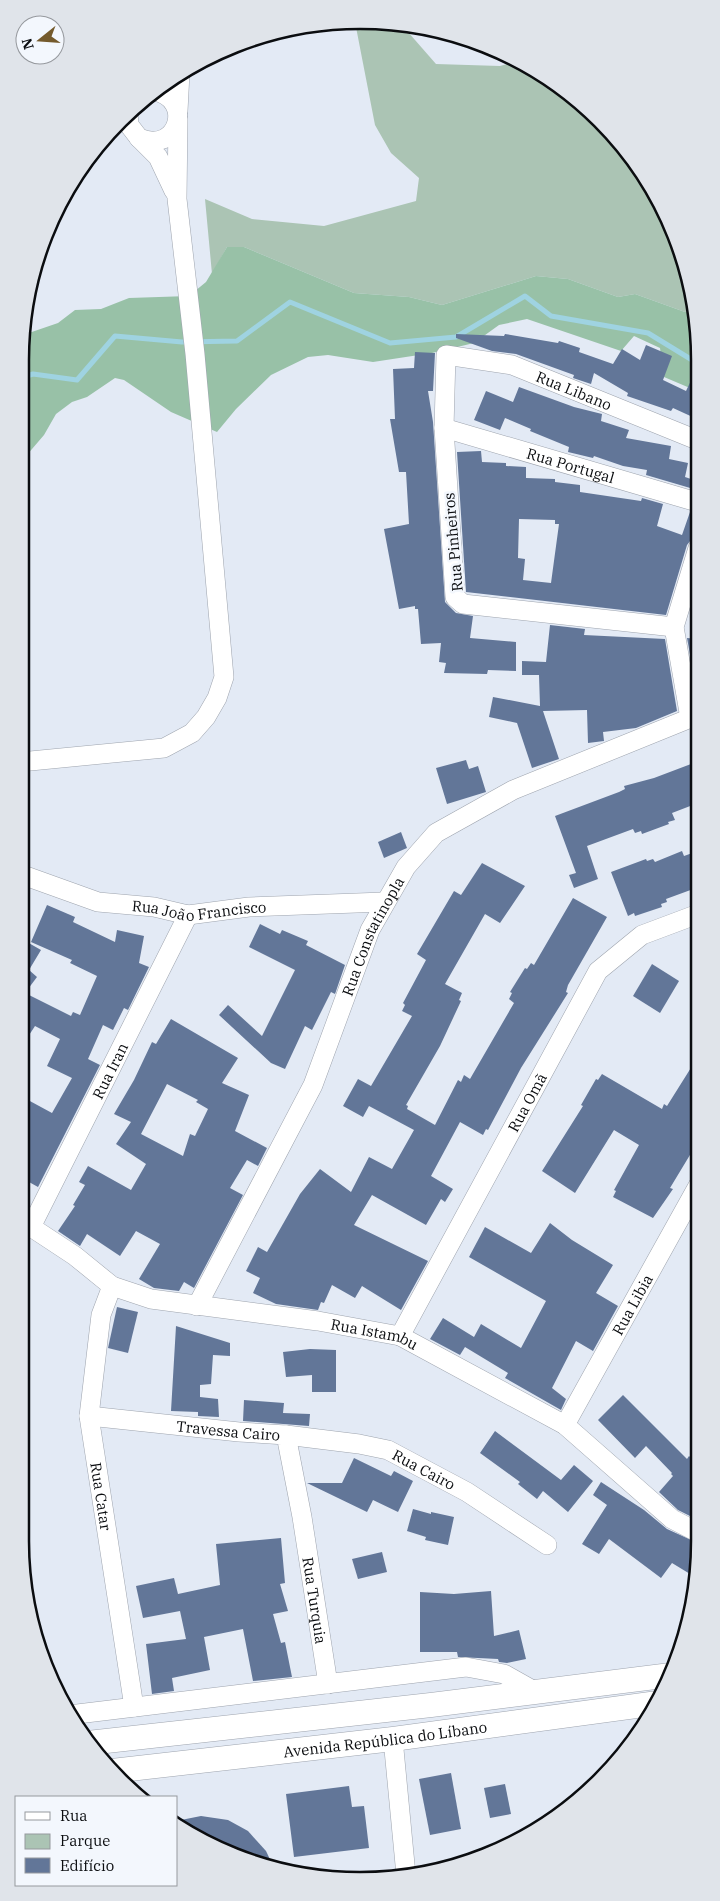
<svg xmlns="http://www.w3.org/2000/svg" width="720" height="1901" viewBox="0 0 720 1901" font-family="'IBM Plex Serif',serif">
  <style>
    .green { fill: #abc4b4 }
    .forest { fill: #98c1a7 }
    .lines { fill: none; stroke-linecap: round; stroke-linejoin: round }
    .stream { stroke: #9fd3e1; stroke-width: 5 }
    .building { fill: #627698; fill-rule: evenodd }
    .minor-casing { stroke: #9ea4ae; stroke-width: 20 }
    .major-casing { stroke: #9ea4ae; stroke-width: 25 }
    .minor { stroke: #fff; stroke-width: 19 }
    .major { stroke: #fff; stroke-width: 24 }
    .labels { text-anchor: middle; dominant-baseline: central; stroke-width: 5; stroke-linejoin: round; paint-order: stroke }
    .street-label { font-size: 15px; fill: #0b0d10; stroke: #f3f7fd }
    .rim { fill: none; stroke: #0b0d10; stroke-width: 2.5 }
  </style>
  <rect width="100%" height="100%" fill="#e3eaf5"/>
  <polygon class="green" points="383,21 401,24 436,64 500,66 514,62 549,77 615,136 665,210 695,308 685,312 635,294 618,297 568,279 536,276 442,305 409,297 354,293 244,247 227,247 212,274 205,199 252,219 324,226 416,201 419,178 391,153 375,125 355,22"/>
  <polygon class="forest" points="227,247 244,247 354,293 409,297 442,305 536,276 568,279 618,297 635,294 685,312 695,308 697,315 697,391 664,377 660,348 634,336 621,351 527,319 499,325 474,343 432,353 373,362 328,355 308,357 271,375 236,409 217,432 171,412 124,380 115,378 87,397 72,402 56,414 44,435 20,463 20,360 23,335 58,323 75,310 101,309 129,298 189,296 206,282"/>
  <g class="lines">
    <polyline class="stream" points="20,378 33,374 77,380 115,336 182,342 237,341 290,302 390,343 456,337 525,296 551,316 648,333 697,363"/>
  </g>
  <g class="building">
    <polygon points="456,334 504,336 505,334 558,343 559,341 580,348 579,352 613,364 622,349 640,360 646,345 672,356 663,380 686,391 697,368 697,419 673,408 671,411 627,396 628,393 594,373 591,384 573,378 574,375 516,354 492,351 456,338"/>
    <polygon points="415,352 435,353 433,391 428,391 433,422 445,602 456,613 473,616 470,638 516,642 516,671 488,670 487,674 444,673 446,663 439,662 441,643 421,644 418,609 415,609 415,606 399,609 384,529 409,524 406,472 399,472 390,419 395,419 393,369 414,368"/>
    <polygon points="519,387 574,407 602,414 601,421 629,430 626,438 671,446 669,459 688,463 685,477 697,481 697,490 646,475 647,470 623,466 594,456 593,458 568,452 569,447 530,431 531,429 505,418 500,430 474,420 486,391 513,402"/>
    <path d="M481 451 482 462 506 463V466L526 467V478L555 479V482L580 485V492L641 501 642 498 663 504 657 526 682 535 690 512 698 513V537L691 540 687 545 666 615 466 592 457 452ZM519 519 555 520V524H559L551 583 523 580 525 559 518 558Z"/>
    <polygon points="550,625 585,629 584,635 665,639 677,711 636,728 603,732 604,741 588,743 587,710 543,711 559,759 532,768 517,723 489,717 493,697 540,706 539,675 522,675 522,661 546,662"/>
    <polygon points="687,638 698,639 698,675 694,676"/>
    <polygon points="466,760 469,769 478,766 486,792 447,804 436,768"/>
    <polygon points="691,764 693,769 698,766 698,803 672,813 675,820 668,822 669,824 642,834 641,831 635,833 633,829 587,846 598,879 574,888 569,875 576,873 555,816 619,792 625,789 624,786 654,778"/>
    <polygon points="401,832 407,848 384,858 378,842"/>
    <polygon points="682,851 684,856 698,851 698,882 694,884 696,888 666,899 667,902 661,904 662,907 635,916 634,913 628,916 611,872 646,859 647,861 653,859 655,862"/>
    <polygon points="482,863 525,886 500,923 485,914 445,984 462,993 459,1000 461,1001 440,1046 406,1105 408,1106 407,1109 435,1125 458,1080 461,1082 464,1075 470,1079 514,1003 509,999 512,993 510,992 525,968 527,969 531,963 534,965 573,898 607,917 568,985 566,992 568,993 521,1068 488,1130 486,1129 483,1135 460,1122 431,1176 453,1189 445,1202 441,1199 426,1225 372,1195 354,1225 428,1261 401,1310 362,1286 355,1298 332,1285 324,1303 321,1302 318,1310 276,1304 253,1293 260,1278 246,1271 258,1247 267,1252 300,1194 320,1169 351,1192 369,1157 392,1169 414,1130 369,1106 363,1117 343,1106 358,1079 371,1086 412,1016 402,1011 405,1005 403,1003 426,960 417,954 454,891 461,895"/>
    <polygon points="47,905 75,917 73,922 115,942 117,930 144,936 139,963 149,967 128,1010 124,1008 113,1030 103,1025 88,1059 100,1065 38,1187 20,1177 20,1114 28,1100 52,1113 72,1078 47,1066 60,1039 35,1026 20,1049 20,938 41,950 29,970 37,977 25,993 71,1016 73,1012 80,1015 97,976 70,963 72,960 31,942"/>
    <polygon points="260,924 280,934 282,930 308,941 306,945 345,965 335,994 331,992 312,1030 305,1026 285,1069 271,1063 219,1015 228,1005 262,1036 295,970 249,947"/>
    <polygon points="652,964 679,981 660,1013 633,996"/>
    <path d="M171 1019 238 1058 222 1083 249 1095 235 1131 267 1148 258 1166 247 1160 230 1188 243 1195 194 1288 184 1282 179 1291 154 1288 139 1279 160 1244 136 1231 120 1256 87 1234 80 1246 58 1231 75 1206 73 1205 85 1185 79 1182 88 1166 131 1190 146 1164 116 1144 131 1122 114 1114 134 1080 152 1042 156 1044ZM167 1084 198 1100 196 1102 208 1109 195 1136 190 1134 183 1156 141 1134Z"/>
    <polygon points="699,1055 699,1140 670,1188 673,1189 653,1218 613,1197 616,1191 614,1190 639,1145 614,1130 575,1193 542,1171 583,1106 581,1105 596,1079 598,1080 602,1074 662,1109 664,1104 667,1106"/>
    <polygon points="550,1223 572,1240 613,1265 596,1293 618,1306 593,1351 576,1341 552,1388 566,1399 561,1410 505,1378 508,1373 465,1347 460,1355 430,1339 443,1318 474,1337 481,1324 521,1348 546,1301 469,1257 485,1227 531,1253"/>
    <polygon points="117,1307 138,1312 128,1353 108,1348"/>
    <polygon points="176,1326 230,1343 230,1356 213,1355 211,1384 200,1385 200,1397 218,1399 219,1417 198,1416 198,1412 171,1411"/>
    <polygon points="310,1349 336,1350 336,1392 312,1392 312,1375 286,1377 283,1352"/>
    <polygon points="623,1395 687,1459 689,1456 700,1466 700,1474 693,1481 700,1487 700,1507 692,1517 678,1510 659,1492 673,1476 671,1474 672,1473 646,1446 635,1458 598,1420"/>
    <polygon points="244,1400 284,1403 283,1413 310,1414 309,1426 243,1421"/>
    <polygon points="495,1431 561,1480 574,1465 593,1481 568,1512 543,1491 537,1499 518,1484 520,1482 480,1453"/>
    <polygon points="354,1458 391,1476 394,1471 413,1481 398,1512 373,1500 367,1512 307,1483 342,1483"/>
    <polygon points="601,1482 644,1510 667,1529 700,1544 695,1577 672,1563 661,1578 609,1539 599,1554 582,1544 607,1505 593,1495"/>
    <polygon points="413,1509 431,1514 431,1512 454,1517 448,1545 425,1540 426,1537 407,1531"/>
    <polygon points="281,1538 285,1583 280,1584 288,1611 273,1614 281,1643 285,1642 292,1677 253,1681 243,1629 204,1637 210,1670 172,1678 174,1691 152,1694 146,1644 186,1639 180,1611 143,1618 136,1586 174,1578 178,1594 220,1585 216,1544"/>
    <polygon points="382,1552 387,1572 358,1579 352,1559"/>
    <polygon points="491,1591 494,1636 519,1630 526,1659 507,1663 499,1662 498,1659 458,1657 457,1652 420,1652 420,1592 454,1594"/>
    <polygon points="451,1773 461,1829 430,1835 419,1779"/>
    <polygon points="505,1784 511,1814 490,1818 484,1788"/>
    <polygon points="349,1786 352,1807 364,1806 369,1848 294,1857 286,1794"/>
    <polygon points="201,1816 228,1820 248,1831 266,1851 274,1868 251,1863 190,1836 176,1824 176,1821"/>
  </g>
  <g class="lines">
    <g class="minor-casing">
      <g id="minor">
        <polyline points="178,111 180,73"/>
        <path d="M128 113 129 125 139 138C178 155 195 99 154 91"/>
        <polyline points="139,138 158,157 174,191"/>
        <path id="s1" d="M444 428 697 502"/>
        <path id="s2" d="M674 627 463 604 455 597 444 428 446 355 512 365 697 440"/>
        <polyline points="690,718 674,627 698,548"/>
        <polyline points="20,762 164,748 192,733 206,717 217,698 224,677 195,354 177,199 178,119"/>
        <path id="s3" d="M20 874 98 902 154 907 188 915 249 907 384 902"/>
        <path id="s4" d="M20 1222 31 1227 75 1256 112 1286 151 1299 318 1321 400 1336 565 1425 672 1519 695 1531 700 1530"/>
        <path id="s5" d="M31 1227 188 915"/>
        <path id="s6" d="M112 1286 101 1315 89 1416 134 1707"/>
        <path id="s7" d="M197 1306 313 1085 370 930 406 867 436 833 513 790 698 715"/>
        <path id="s8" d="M400 1336 598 971 642 935 698 914"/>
        <path id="s9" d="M89 1416 239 1432 286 1435 302 1517 328 1684"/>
        <path id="s10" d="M565 1425 699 1184"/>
        <path id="s11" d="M286 1435 359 1444 388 1450 467 1492 547 1545"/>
        <polyline points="69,1715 466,1667 504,1674 536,1692"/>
        <polyline points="393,1739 406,1875"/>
      </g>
    </g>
    <g class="major-casing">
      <g id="major">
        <polyline points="88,1743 431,1705 671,1675"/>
        <path id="s12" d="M112 1771 393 1739 658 1703"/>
      </g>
    </g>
    <use href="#minor" class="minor"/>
    <use href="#major" class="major"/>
  </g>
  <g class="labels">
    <g class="street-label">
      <text stroke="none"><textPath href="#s2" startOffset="599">Rua Libano</textPath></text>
      <text stroke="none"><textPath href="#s1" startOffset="132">Rua Portugal</textPath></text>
      <text transform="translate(453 542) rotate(-95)">Rua Pinheiros</text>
      <text stroke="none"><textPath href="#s3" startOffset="185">Rua João Francisco</textPath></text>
      <text stroke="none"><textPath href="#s7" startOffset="410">Rua Constatinopla</textPath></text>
      <text stroke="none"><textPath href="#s5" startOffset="175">Rua Iran</textPath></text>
      <text stroke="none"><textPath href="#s8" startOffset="266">Rua Omã</textPath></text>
      <text stroke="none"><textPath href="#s10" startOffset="138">Rua Libia</textPath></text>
      <text stroke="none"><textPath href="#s4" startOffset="380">Rua Istambu</textPath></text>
      <text stroke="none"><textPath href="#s9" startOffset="140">Travessa Cairo</textPath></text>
      <text stroke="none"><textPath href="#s11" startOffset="144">Rua Cairo</textPath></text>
      <text stroke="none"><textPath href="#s6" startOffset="214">Rua Catar</textPath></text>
      <text stroke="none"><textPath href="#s9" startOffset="366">Rua Turquia</textPath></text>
      <text stroke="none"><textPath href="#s12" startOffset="275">Avenida República do Líbano</textPath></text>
    </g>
  </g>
  <path d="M0 0H720V1901H0ZM360 29H360A331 331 0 0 1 691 360V1541A331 331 0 0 1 360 1872H360A331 331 0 0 1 29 1541V360A331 331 0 0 1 360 29Z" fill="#e0e4ea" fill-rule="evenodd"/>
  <path class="rim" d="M360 29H360A331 331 0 0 1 691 360V1541A331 331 0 0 1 360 1872H360A331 331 0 0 1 29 1541V360A331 331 0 0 1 360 29Z"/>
  <rect x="15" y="1796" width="162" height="90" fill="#f3f7fd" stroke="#96999e"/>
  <rect x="25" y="1812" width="25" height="8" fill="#ffffff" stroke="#96999e"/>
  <text x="60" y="1821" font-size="15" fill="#0b0d10">Rua</text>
  <rect x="25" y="1834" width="25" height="15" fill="#abc4b4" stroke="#96999e"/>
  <text x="60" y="1846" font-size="15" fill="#0b0d10">Parque</text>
  <rect x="25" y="1858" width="25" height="15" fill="#627698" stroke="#96999e"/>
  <text x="60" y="1871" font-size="15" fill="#0b0d10">Edifício</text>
  <g transform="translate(40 40) rotate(253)"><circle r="24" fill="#f3f7fd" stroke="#96999e"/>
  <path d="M0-4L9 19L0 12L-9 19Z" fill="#745a2c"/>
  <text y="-8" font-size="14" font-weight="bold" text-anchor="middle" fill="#0b0d10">N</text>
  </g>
</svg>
